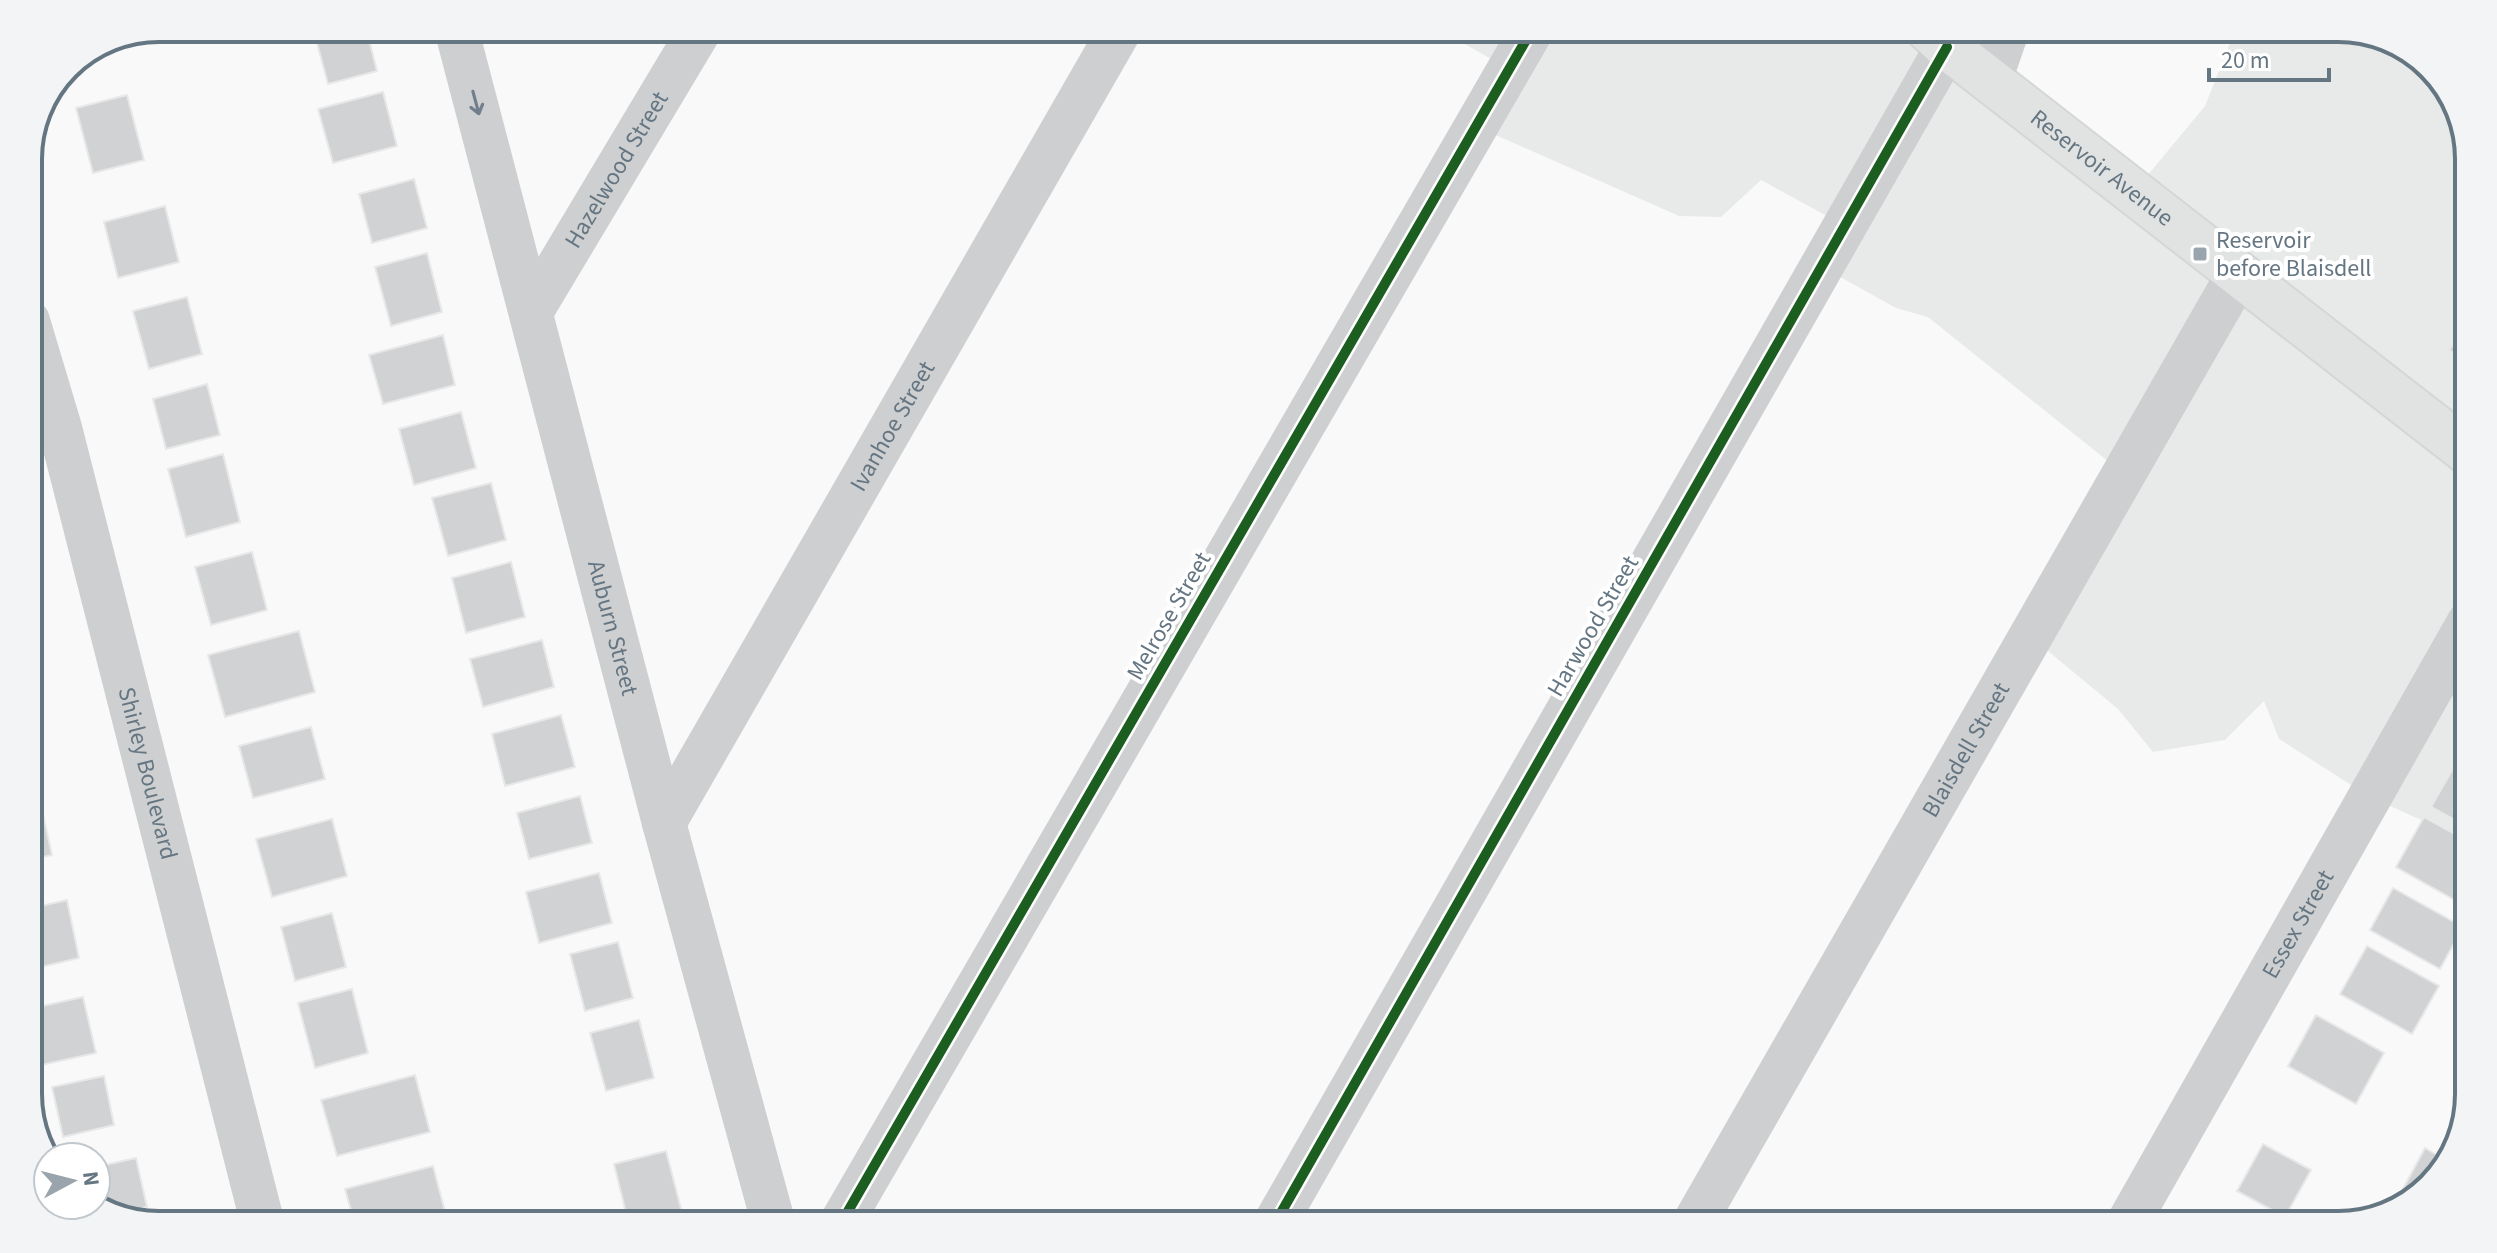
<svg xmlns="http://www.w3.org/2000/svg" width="2497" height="1253" viewBox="0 0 2497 1253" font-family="'Source Sans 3',sans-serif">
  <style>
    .built { fill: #e8e9e9 }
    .building { fill: #d0d2d3; stroke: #e8e8e8; stroke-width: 2 }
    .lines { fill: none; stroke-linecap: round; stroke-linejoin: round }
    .major-casing { stroke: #d5d6d7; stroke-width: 48 }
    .minor { stroke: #cecfd0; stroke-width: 44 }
    .major { stroke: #e1e2e2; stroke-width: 44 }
    .cycleway-casing { stroke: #fff; stroke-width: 15 }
    .cycleway { stroke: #1b5e20; stroke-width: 10 }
    .oneway { stroke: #707f8b }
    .poi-dot { fill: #99a4ac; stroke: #fff; stroke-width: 3 }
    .labels { text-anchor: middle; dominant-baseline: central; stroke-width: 8; stroke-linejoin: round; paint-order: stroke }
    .street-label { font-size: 24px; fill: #657683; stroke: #fff }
    .poi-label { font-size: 24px; fill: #657683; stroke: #fff; text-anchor: start }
    .rim { fill: none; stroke: #657683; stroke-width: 4 }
  </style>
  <rect width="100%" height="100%" fill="#f9f9f9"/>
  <polygon class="built" points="1444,28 1944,28 2142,182 2205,106 2236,28 2338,28 2396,41 2447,87 2469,151 2469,845 2457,836 2370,797 2279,739 2264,701 2225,740 2153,752 2118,709 2036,641 2129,478 1928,317 1896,308 1842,278 1828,265 1845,226 1761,180 1721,217 1679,216 1491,133 1514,72 1463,43"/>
  <g class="building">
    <polygon points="313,28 366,28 377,71 328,84"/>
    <polygon points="383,92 397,146 333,163 318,109"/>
    <polygon points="127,95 144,160 93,173 76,108"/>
    <polygon points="414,179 427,228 372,243 359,194"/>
    <polygon points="165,206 179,262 118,278 104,222"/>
    <polygon points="427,253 442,312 391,326 375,267"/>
    <polygon points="187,297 202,354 149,369 133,311"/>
    <polygon points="2469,324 2469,365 2449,350"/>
    <polygon points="443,335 455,385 383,404 369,355"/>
    <polygon points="207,384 220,435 166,449 153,399"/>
    <polygon points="461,412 476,468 414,485 399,429"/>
    <polygon points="223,454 240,522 186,537 168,469"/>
    <polygon points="491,483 506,540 448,556 432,498"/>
    <polygon points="252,552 267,610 211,625 195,567"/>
    <polygon points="511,562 525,617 466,633 452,578"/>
    <polygon points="299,631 315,692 225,717 208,655"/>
    <polygon points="542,640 554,687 483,707 470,659"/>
    <polygon points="561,715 575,767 505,786 492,734"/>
    <polygon points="311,727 325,779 253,798 239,746"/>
    <polygon points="2459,758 2469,764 2469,828 2431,807"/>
    <polygon points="39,796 52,855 28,860 28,799"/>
    <polygon points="580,796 592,843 529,859 517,813"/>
    <polygon points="2424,817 2469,842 2469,908 2396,867"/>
    <polygon points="332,819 347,876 272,897 256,839"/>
    <polygon points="599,873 612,923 539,943 526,892"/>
    <polygon points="2393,888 2463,927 2440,969 2370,930"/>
    <polygon points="67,900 79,958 28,970 28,909"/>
    <polygon points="332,913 346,967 295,981 281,927"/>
    <polygon points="618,942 633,998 585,1011 570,954"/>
    <polygon points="2367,946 2439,986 2412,1034 2340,994"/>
    <polygon points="352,989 368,1053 315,1068 298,1003"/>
    <polygon points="83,997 96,1053 41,1065 29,1009"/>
    <polygon points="2316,1015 2384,1053 2356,1104 2288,1066"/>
    <polygon points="639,1020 654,1078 606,1091 590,1033"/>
    <polygon points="415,1075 430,1132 337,1156 321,1100"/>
    <polygon points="104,1076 114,1125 63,1137 52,1087"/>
    <polygon points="2263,1144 2311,1170 2285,1217 2237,1191"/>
    <polygon points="2425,1148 2447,1161 2410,1203 2406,1205 2397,1200"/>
    <polygon points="666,1151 684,1220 666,1225 629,1225 614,1164"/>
    <polygon points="136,1158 147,1207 113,1214 101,1212 94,1205 96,1205 96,1167"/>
    <polygon points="433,1166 447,1219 423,1225 355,1225 345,1189"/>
    <polygon points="2227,1213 2249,1225 2221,1225"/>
  </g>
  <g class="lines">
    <g class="major-casing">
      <g id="major">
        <path id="s7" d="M1927 28 1947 47 2469 453"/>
      </g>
    </g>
    <g class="minor">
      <path id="s1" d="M456 28 664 823 774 1225"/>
      <polyline points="1990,80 2008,28"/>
      <path id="s2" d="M531 312 701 28"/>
      <path id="s3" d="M28 321 60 428 263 1225"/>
      <path id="s4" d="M664 823 1121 28"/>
      <polyline points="840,1225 1533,28"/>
      <polyline points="1274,1225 1947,47"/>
      <path id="s5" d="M1693 1225 2239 273"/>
      <path id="s6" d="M2127 1225 2469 622"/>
    </g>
    <use href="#major" class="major"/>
    <g class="cycleway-casing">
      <g id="cycleway">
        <polyline points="840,1225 1533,28"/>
        <polyline points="1274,1225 1947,47"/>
      </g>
    </g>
    <use href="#cycleway" class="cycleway"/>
  </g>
  <defs><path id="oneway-shaft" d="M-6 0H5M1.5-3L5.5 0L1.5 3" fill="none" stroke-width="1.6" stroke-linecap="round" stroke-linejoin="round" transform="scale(2)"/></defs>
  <use class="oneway" href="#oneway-shaft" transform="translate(476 103) rotate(75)"/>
  <rect class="poi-dot" x="2192" y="246" width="16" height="16" rx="4"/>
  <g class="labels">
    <g class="street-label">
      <text stroke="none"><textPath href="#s7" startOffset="224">Reservoir Avenue</textPath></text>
      <text stroke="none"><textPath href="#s2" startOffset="166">Hazelwood Street</textPath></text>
      <text stroke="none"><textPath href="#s4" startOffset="458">Ivanhoe Street</textPath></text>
      <text transform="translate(1169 616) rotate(-60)">Melrose Street</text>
      <text transform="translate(1593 626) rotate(-60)">Harwood Street</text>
      <text stroke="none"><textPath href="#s1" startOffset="620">Auburn Street</textPath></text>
      <text stroke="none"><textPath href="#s5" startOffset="548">Blaisdell Street</textPath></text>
      <text stroke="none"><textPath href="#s3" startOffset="468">Shirley Boulevard</textPath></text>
      <text stroke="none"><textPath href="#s6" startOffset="346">Essex Street</textPath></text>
    </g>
    <g class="poi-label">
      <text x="2216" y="240">Reservoir<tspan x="2216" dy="28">before Blaisdell</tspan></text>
    </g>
  </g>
  <path d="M0 0H2497V1253H0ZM159 42H2338A117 117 0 0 1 2455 159V1094A117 117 0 0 1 2338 1211H159A117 117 0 0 1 42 1094V159A117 117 0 0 1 159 42Z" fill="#f3f4f5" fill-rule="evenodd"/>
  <path class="rim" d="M159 42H2338A117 117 0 0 1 2455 159V1094A117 117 0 0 1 2338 1211H159A117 117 0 0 1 42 1094V159A117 117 0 0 1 159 42Z"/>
  <g transform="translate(72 1181) rotate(83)"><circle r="38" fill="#ffffff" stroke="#c1c8cd" stroke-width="2"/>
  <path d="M0-6L14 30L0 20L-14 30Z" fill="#99a4ac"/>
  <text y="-12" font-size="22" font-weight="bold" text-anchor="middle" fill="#657683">N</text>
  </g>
  <path d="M2209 68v12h120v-12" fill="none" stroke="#657683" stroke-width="4"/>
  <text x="2221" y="68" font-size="24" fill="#657683" stroke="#ffffff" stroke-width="6" paint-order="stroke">20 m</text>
</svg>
